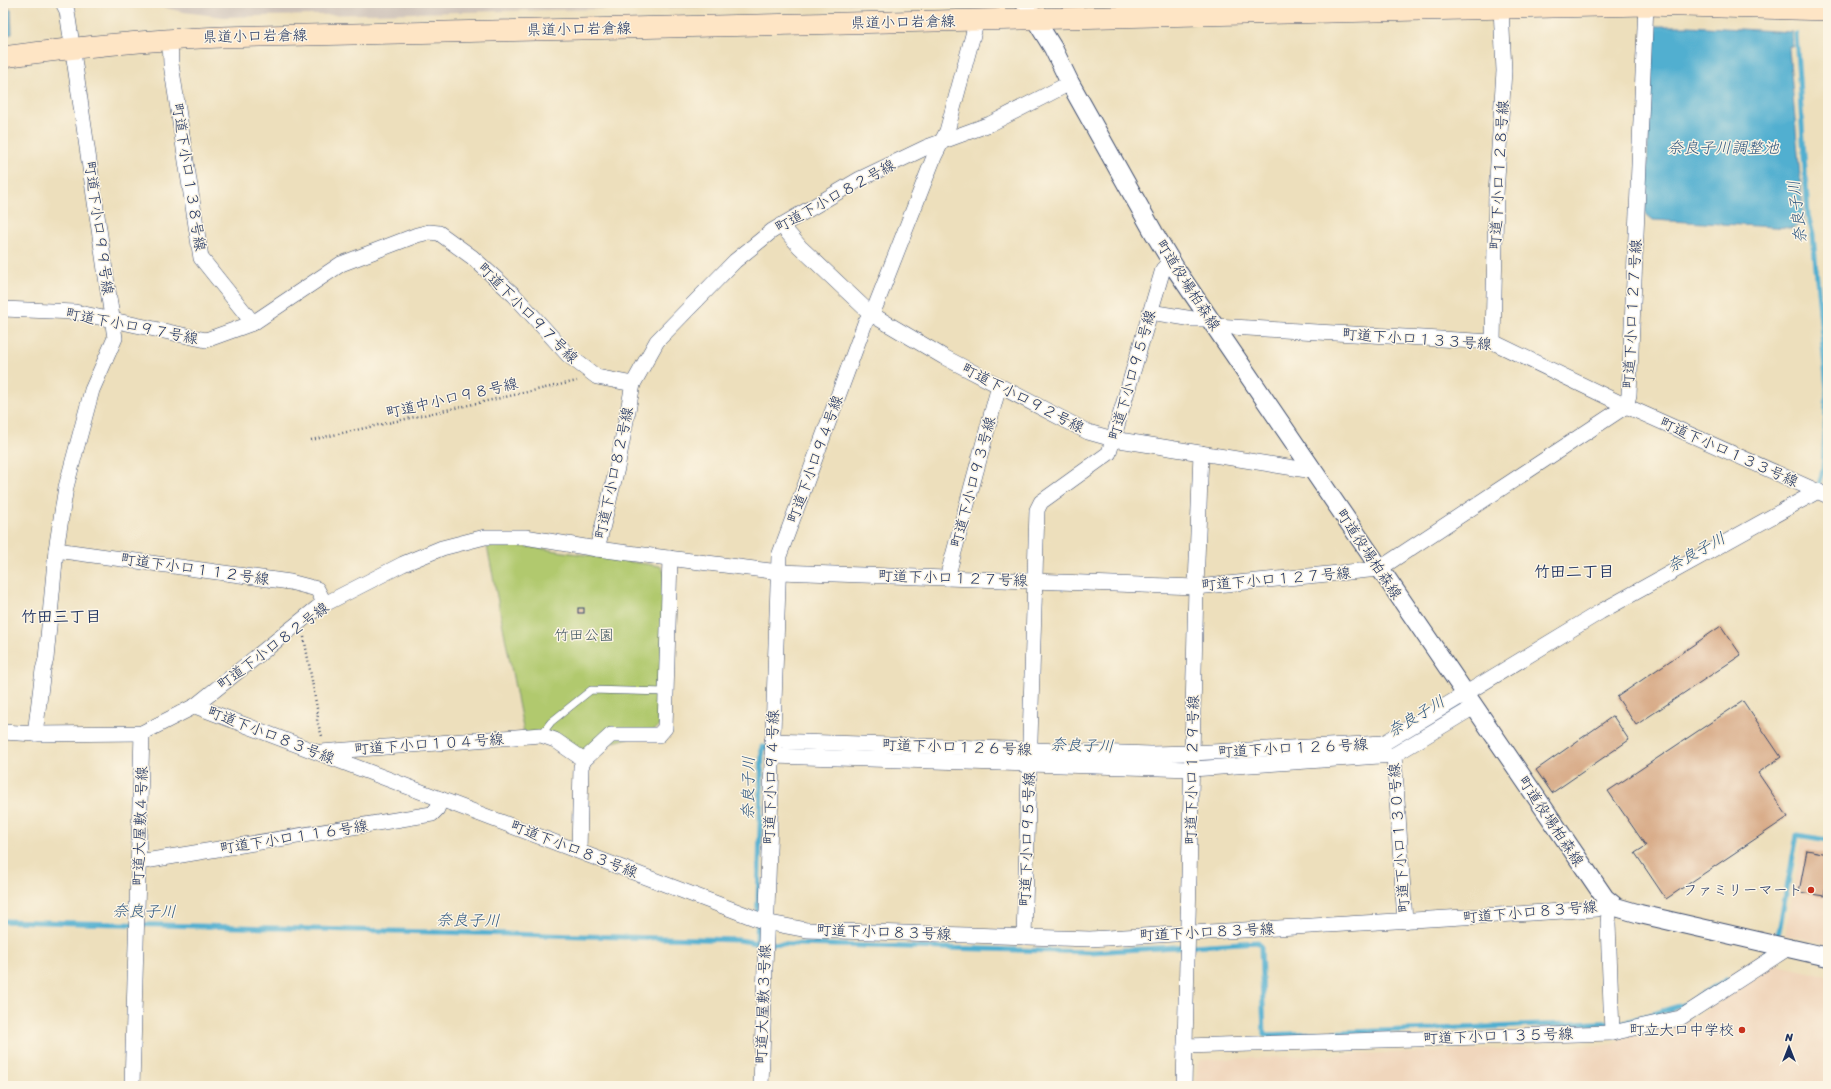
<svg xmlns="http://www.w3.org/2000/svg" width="1831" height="1089" viewBox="0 0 1831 1089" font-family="Sriracha,'Klee One',sans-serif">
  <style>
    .built { fill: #f0d6bc }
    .industrial { fill: #cec2b9 }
    .green { fill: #b1c96e; stroke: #667c66 }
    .water { fill: #51afd0; stroke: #366f97 }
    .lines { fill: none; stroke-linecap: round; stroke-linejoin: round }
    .stream { stroke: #51afd0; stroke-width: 5 }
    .building { fill: #d7a985 }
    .service-casing { stroke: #3a496c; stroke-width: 8 }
    .minor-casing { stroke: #3a496c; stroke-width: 16 }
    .tertiary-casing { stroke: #3a496c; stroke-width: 20 }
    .secondary-casing { stroke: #3a496c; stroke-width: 22 }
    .path { stroke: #3a496c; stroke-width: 2.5; stroke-dasharray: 1 3; stroke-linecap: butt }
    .service { stroke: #fff; stroke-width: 7 }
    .minor { stroke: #fff; stroke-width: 15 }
    .tertiary { stroke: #fff; stroke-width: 18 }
    .secondary { stroke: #fee5c5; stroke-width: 21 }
    .poi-dot { fill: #c8321e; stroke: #fcf5e5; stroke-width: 1.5 }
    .labels { text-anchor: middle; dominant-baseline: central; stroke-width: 3; stroke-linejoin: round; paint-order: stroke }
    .street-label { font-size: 15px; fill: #1b2f5e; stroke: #fcf5e5 }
    .park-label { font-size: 15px; fill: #405662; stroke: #fcf5e5 }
    .poi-label { font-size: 15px; fill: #1b2f5e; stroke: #fcf5e5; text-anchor: end }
    .water-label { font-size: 16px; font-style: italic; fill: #2b5580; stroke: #fcf5e5 }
    .neighbourhood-label { font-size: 16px; font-weight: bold; fill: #1b2f5e; stroke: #fcf5e5 }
  </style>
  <rect width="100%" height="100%" fill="#fcf5e5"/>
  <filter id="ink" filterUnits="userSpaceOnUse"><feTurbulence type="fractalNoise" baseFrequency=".025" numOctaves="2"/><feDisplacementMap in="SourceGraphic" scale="8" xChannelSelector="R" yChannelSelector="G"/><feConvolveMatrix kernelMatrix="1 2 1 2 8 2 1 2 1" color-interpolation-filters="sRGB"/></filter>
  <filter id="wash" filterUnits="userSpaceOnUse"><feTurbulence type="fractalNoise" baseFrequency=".012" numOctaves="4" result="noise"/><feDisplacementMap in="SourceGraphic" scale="16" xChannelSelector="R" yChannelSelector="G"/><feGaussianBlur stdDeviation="0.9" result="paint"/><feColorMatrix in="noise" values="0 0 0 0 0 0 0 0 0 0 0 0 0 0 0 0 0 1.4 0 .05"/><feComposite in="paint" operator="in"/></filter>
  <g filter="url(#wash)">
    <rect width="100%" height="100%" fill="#eddfbc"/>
    <g class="built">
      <polygon points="1802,841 1828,844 1828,944 1785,935"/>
      <polygon points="1776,965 1828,976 1828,1086 1196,1086 1197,1064 1201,1060 1607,1045 1623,1038 1689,1021"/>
    </g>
    <polygon class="industrial" points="144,3 896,3 224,17 183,12"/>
    <polygon class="green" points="487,546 530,547 660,566 665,572 659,726 653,731 589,749 577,750 524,733"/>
    <g class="water">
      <polygon points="3,6 11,10 12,34 3,36"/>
      <polygon points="1653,26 1689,26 1792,32 1792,46 1789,46 1789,49 1804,223 1791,228 1653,220 1645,213"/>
    </g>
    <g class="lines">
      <g class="stream">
        <polyline points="1796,34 1808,215 1813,235 1827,389 1823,469 1818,490"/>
        <polyline points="1385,748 1392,747 1461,705"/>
        <polyline points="1175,761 1229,758"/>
        <polyline points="3,921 739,940 757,943 1092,952 1258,942 1261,946 1264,1035 1626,1022 1686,1004 1726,980"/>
        <polyline points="757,943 762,747 772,748"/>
        <polyline points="1760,959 1763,957 1779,931 1797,835 1828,840"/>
      </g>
    </g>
    <g id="blocks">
      <g class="building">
        <rect x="578" y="608" width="6" height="5"/>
        <polygon points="1721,626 1741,655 1636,725 1617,697"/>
        <polygon points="1743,701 1781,757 1758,773 1788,817 1666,899 1635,853 1646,846 1608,791"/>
        <polygon points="1613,716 1629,740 1552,793 1536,770"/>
        <polygon points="1807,850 1828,854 1828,872 1824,896 1799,892"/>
      </g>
    </g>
  </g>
  <g filter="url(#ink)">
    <use href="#blocks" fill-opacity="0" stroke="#3a496c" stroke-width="1"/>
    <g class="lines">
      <g class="service-casing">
        <polyline id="service" points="541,735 551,722 591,690 666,692"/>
      </g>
      <g class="minor-casing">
        <g id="minor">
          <polyline points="170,39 171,64 201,258 253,323"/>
          <polyline points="781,225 800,247 871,314 944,357 1088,432 1113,439 1313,471"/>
          <polyline points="3,309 75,312 206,340 253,323 341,264 417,235 429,232 439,233 472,257 514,295 568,355 597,377 633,384"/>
          <polyline points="1150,312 1193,319 1209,319"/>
          <polyline points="1214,326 1493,342 1626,406 1828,496"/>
          <polyline points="1493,342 1496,194 1504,71 1501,8"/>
          <polyline points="597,549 779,572 1196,587 1379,569 1626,406 1629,395 1646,5"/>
          <polyline points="56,550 290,582 317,589 325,604"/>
          <polyline points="947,578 999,386"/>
          <polyline points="195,706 765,922 807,930 1090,939 1597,909 1610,903 1608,923 1612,1033"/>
          <polyline points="3,732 35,734 142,733 195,706 317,608 403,564 442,548 485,537 525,537 597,549 617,468 633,384 657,341 735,261 772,231 860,179 927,147 990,124 1070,83"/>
          <polyline points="35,734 43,670 46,659 56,550 66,487 92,390 115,338 67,11 63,3"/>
          <polyline points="772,741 1151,754 1192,753 1384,743 1600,612 1818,491"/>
          <polyline points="321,752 541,735 555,740 584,760"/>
          <polyline points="1394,755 1405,921"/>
          <polyline points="772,756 1192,769 1394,755 1474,707"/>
          <polyline points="579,851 581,767 584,760 611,735 659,735 665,728 670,558"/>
          <polyline points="139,862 432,814 437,809 441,799"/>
          <polyline points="1024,937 1037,510 1041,502 1109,453 1163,269 1172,263"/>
          <polyline points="1185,1046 1612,1033 1680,1018 1788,948"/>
          <polyline points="132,1086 142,733"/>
          <polyline points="761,1086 779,556 865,323 876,305 934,157 947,131 977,20"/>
          <polyline points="1184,1086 1196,587 1201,453"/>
        </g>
      </g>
      <g class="tertiary-casing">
        <polyline id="tertiary" points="1025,3 1053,48 1070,83 1154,233 1177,271 1605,898 1616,907 1640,914 1828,957"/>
      </g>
      <g class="secondary-casing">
        <path id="secondary" d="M3 57C76 47 148 40 221 37L1646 5 1828 10"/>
      </g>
      <g class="path">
        <polyline points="311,440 577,381"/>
        <polyline points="304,637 318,714 317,721 322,736"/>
      </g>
      <use href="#service" class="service"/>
      <use href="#minor" class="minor"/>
      <use href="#tertiary" class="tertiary"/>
      <use href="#secondary" class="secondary"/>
    </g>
  </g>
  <g class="poi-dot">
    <circle cx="1811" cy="890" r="4"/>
    <circle cx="1742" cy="1030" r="4"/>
  </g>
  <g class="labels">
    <g class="street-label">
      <text transform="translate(903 22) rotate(-1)">県道小口岩倉線</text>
      <text transform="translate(579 29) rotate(-1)">県道小口岩倉線</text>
      <text transform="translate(255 36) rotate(-1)">県道小口岩倉線</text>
      <text transform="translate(1499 175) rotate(-87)">町道下小口１２８号線</text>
      <text transform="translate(189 177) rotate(81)">町道下小口１３８号線</text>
      <text transform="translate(835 196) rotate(-29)">町道下小口８２号線</text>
      <text transform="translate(99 228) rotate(82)">町道下小口９９号線</text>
      <text transform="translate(1188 285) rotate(57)">町道役場柏森線</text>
      <text transform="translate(528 313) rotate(45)">町道下小口９７号線</text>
      <text transform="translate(1632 314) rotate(-87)">町道下小口１２７号線</text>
      <text transform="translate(132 326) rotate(11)">町道下小口９７号線</text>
      <text transform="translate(1417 339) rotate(4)">町道下小口１３３号線</text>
      <text transform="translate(1132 375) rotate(-74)">町道下小口９５号線</text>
      <text transform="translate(452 398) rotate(-13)">町道中小口９８号線</text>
      <text transform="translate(1023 398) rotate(27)">町道下小口９２号線</text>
      <text transform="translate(1729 452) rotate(24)">町道下小口１３３号線</text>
      <text transform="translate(815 459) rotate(-70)">町道下小口９４号線</text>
      <text transform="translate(614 473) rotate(-78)">町道下小口８２号線</text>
      <text transform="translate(973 482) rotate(-75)">町道下小口９３号線</text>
      <text transform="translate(1369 554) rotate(56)">町道役場柏森線</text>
      <text transform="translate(195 569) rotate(8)">町道下小口１１２号線</text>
      <text transform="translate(953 578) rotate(2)">町道下小口１２７号線</text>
      <text transform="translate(1276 579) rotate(-5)">町道下小口１２７号線</text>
      <text transform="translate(273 646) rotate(-37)">町道下小口８２号線</text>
      <text transform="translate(271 735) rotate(21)">町道下小口８３号線</text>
      <text transform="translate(429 744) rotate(-4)">町道下小口１０４号線</text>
      <text transform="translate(957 747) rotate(2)">町道下小口１２６号線</text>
      <text transform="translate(1293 748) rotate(-3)">町道下小口１２６号線</text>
      <text transform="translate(1192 770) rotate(-89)">町道下小口１２９号線</text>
      <text transform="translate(771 777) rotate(-88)">町道下小口９４号線</text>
      <text transform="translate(1551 821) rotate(56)">町道役場柏森線</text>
      <text transform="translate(140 826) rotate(-88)">町道大屋敷４号線</text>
      <text transform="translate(294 837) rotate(-9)">町道下小口１１６号線</text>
      <text transform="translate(1399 838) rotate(-94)">町道下小口１３０号線</text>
      <text transform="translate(1027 839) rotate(-88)">町道下小口９５号線</text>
      <text transform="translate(574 849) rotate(21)">町道下小口８３号線</text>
      <text transform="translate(1530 912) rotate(-5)">町道下小口８３号線</text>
      <text transform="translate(884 932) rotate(2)">町道下小口８３号線</text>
      <text transform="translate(1207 932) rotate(-3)">町道下小口８３号線</text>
      <text transform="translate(763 1004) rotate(-88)">町道大屋敷３号線</text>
      <text transform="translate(1498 1036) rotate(-2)">町道下小口１３５号線</text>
    </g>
    <g class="park-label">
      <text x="584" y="635">竹田公園</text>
    </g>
    <g class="poi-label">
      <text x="1803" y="890">ファミリーマート</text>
      <text x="1734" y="1030">町立大口中学校</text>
    </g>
    <g class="water-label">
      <text x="1723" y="147">奈良子川調整池</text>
      <text transform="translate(1797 212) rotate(-97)">奈良子川</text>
      <text transform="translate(1696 552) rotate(-29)">奈良子川</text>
      <text transform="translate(1416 716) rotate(-31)">奈良子川</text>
      <text transform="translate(1082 745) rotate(2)">奈良子川</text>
      <text transform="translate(748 788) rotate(-89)">奈良子川</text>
      <text transform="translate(144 911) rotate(1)">奈良子川</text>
      <text transform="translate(468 920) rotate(1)">奈良子川</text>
    </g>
    <g class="neighbourhood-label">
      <text x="1574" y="571">竹田二丁目</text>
      <text x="61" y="616">竹田三丁目</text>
    </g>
  </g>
  <rect width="1831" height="1089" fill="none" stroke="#fcf5e5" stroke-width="16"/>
  <g transform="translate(1789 1047)" stroke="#fcf5e5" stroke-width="3" paint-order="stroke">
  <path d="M0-3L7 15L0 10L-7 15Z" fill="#1b2f5e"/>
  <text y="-6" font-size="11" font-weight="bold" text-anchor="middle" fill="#1b2f5e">N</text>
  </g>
</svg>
